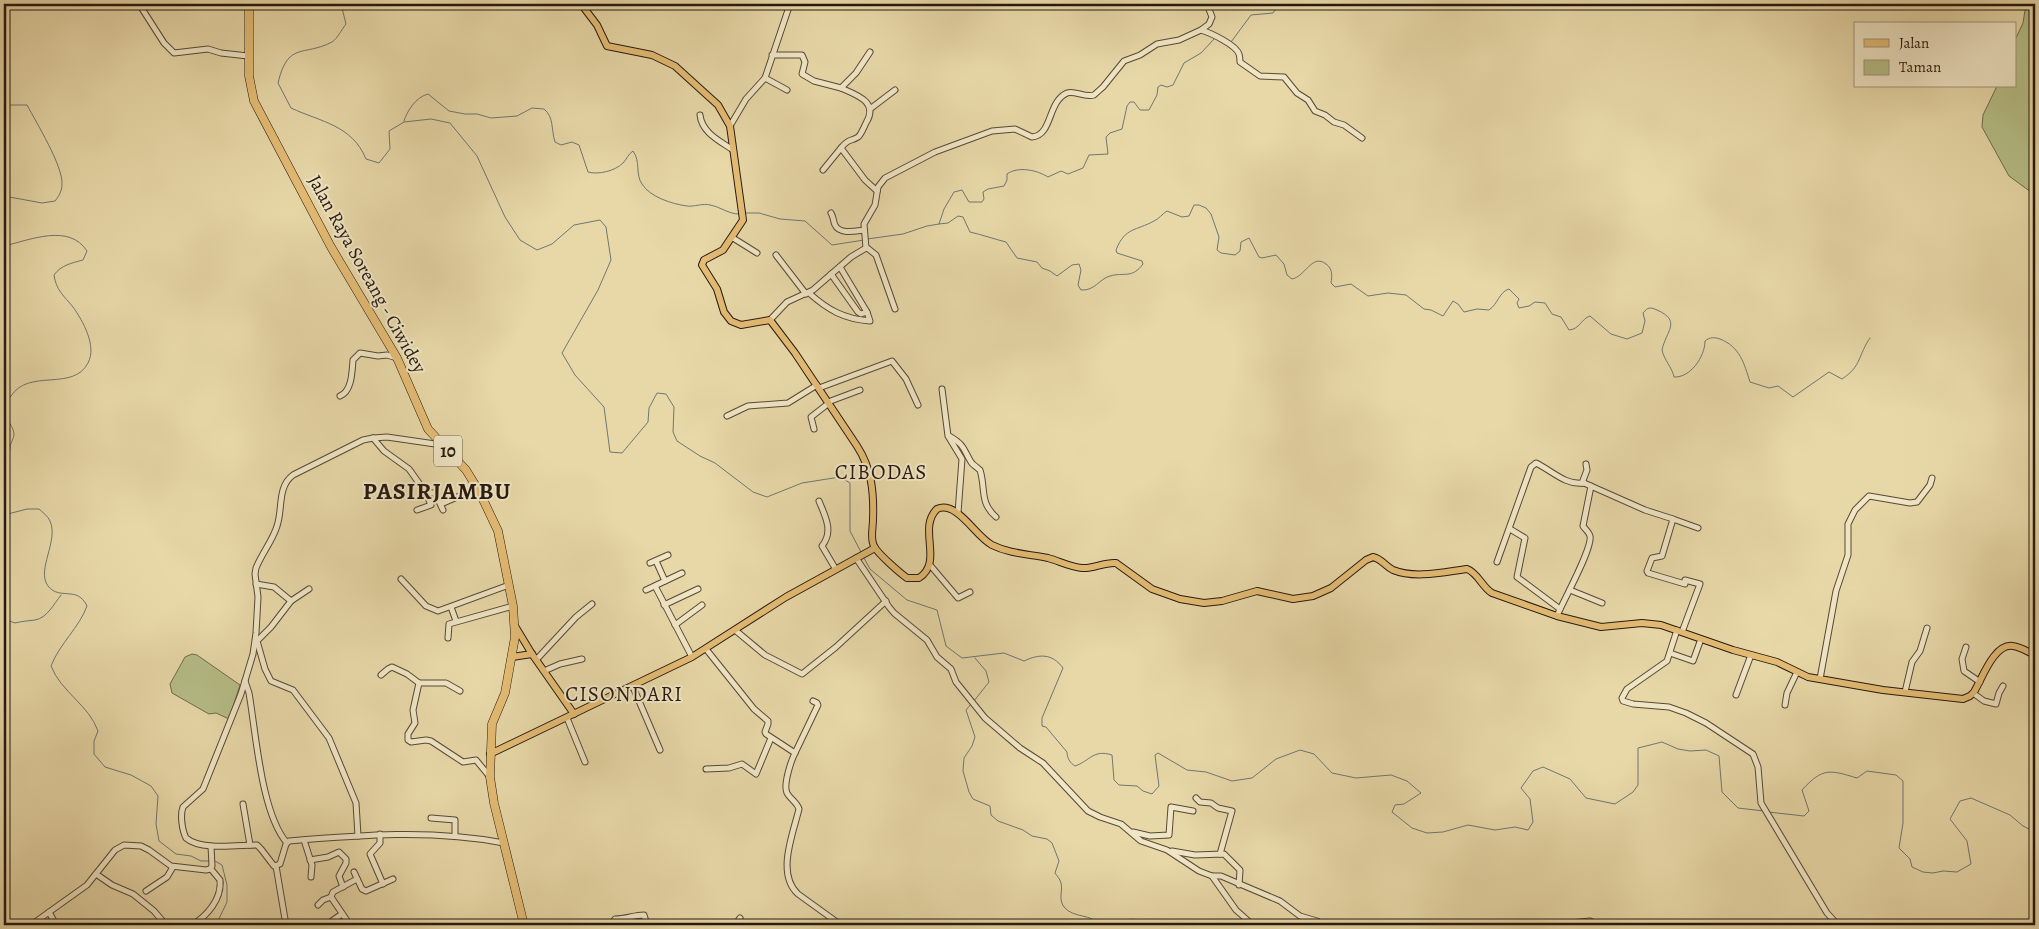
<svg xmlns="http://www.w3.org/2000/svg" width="2039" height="929" viewBox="0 0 2039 929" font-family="Alegreya,serif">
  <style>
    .green { fill: #b6be87; stroke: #6e6c4b }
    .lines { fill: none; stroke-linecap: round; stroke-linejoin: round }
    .stream { stroke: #6e7773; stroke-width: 1 }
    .minor-casing { stroke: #564935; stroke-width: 7 }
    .major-casing { stroke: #25190f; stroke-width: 8 }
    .highway-casing { stroke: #25190f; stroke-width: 9 }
    .minor { stroke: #f0e6c6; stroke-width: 5 }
    .major { stroke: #e4bc74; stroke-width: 6 }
    .highway { stroke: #e4bc74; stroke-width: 8 }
    .labels { text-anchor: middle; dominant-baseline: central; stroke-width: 4; stroke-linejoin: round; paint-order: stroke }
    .shield { fill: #f0e6c6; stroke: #625646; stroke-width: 1 }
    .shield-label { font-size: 18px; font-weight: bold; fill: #25190f }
    .street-label { font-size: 19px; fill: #25190f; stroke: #f0e6c6 }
    .quarter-label { font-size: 21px; letter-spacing: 1px; fill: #25190f; stroke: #f0e6c6 }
    .district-label { font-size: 24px; font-weight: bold; letter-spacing: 1px; fill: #25190f; stroke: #f0e6c6 }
  </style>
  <rect width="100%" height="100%" fill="#e8d8a8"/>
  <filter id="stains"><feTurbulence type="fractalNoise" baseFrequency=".004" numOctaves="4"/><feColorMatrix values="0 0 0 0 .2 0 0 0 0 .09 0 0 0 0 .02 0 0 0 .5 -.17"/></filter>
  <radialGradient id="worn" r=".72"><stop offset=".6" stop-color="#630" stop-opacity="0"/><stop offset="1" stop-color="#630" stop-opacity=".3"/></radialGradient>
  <g class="green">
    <polygon points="2026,4 2035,4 2035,195 2009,176 1982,127 1983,115 1997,86 2015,86 2015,40 2023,23"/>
    <polygon points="192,654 197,655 240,685 229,719 216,713 209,714 172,693 170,684 185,657"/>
  </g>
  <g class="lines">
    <g class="stream">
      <path d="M341 4 346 24C342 29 337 39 332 42 303 57 288 41 278 83L291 108C321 122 352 125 366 159L379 163 390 149 389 131 404 122 431 119 450 123 477 156 505 217 520 240 537 250 552 244 574 225 600 220 606 227 611 260 598 290 562 353 575 375 604 407 610 452 622 453 648 422 649 408 657 393 666 394 674 407 673 432 677 441 700 456 715 463 753 492 767 497 802 483 840 477 850 483V531L861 552"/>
      <polyline points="1231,42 1251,15 1273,13 1275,10 1274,4"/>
      <path d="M4 105H27C36 122 63 166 62 184 62 191 59 196 55 201L42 203 4 196"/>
      <path d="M404 121C407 111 416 97 428 94L449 111 465 114H477L491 118 517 116 532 108 544 109C554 117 551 129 555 142L561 145 572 142 579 145 588 172C598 175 615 171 623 163 627 159 628 154 633 151 641 162 635 174 642 184 650 197 672 204 687 206 694 207 703 203 710 205 721 207 728 214 739 214"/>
      <polyline points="746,213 759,213 780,219 805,221 832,245 864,240"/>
      <path d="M939 224 948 223 958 216 963 217 970 232C983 235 994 239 1006 242L1017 258 1037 262 1042 268 1050 271 1057 276 1072 265 1079 264 1081 270 1078 285 1081 290C1095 291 1099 279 1110 276 1124 272 1132 279 1143 264L1142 261 1117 253 1116 250C1125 227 1136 231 1154 221 1159 219 1162 214 1167 211L1182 217 1189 216 1194 205H1199L1206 208 1211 214 1219 237 1217 250 1221 253 1235 255 1240 251 1241 242 1249 238 1259 257 1262 258 1276 255 1284 264 1287 275 1292 279C1305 277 1312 253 1326 264 1333 269 1332 276 1331 283L1335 287 1351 284 1368 296 1388 293 1406 295 1424 309 1431 310 1443 316 1453 301 1458 304 1464 312 1477 309 1489 310C1498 304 1499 292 1509 289L1519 299 1517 303 1519 308 1529 306 1535 302 1545 303 1552 314 1561 317 1569 330C1580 329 1581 319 1590 316L1611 334 1627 339 1642 333 1645 321 1643 313C1648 307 1650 307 1657 310 1682 321 1666 331 1662 350 1664 360 1672 367 1674 377 1690 378 1705 357 1705 341 1710 337 1714 337 1720 339 1740 347 1744 363 1750 382L1769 388 1778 386 1793 397 1829 372 1842 379C1862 366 1858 355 1870 338"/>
      <path d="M867 239 903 234 927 226 939 224 944 209 954 192 962 190 969 202H982L984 199 983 192 988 189 1004 186 1007 180V174C1018 166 1037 170 1048 177L1061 171 1068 174 1083 168 1089 155 1108 154 1106 137 1110 133 1122 129 1127 106 1130 102H1134L1140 110H1149L1157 95 1158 87 1161 85 1167 87 1173 85 1184 63 1201 53 1215 38"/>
      <path d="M4 246C30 240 69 223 87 251L83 260C72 263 61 265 54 275 56 290 64 296 73 307 83 321 97 346 88 363 73 392 29 368 11 396 9 398 6 402 5 405 2 418 13 423 14 434 14 439 10 443 10 448 8 460 10 471 4 482"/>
      <path d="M4 515 27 509H39C42 512 48 516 50 521 59 541 36 570 48 586 60 601 77 585 87 606 79 628 60 643 51 666 61 692 89 705 98 731L94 741V754L105 767 131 775 151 786 158 796 156 824 159 841 176 854 191 856 201 861H211"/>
      <path d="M864 558 870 569 907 600 937 610 946 646 962 658 1004 653 1024 661C1039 654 1052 653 1063 668L1042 718V726L1046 727 1067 752C1067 758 1070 763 1075 766 1090 761 1093 749 1112 755L1114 780 1119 785 1137 786 1143 791 1152 794 1159 786 1155 755 1158 753 1187 770 1206 772 1232 781 1252 778 1276 759 1300 750 1314 754 1332 773 1356 778 1391 775 1407 781 1421 793 1404 804 1395 805 1392 812 1412 828 1427 833 1443 832 1468 825 1495 830 1515 827 1528 830 1533 822 1530 799 1521 788 1533 771 1543 767 1570 779 1586 798 1615 804 1633 792 1638 785V748L1662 742 1678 749 1690 751 1706 750 1719 756 1722 792 1738 808 1764 811"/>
      <path d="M4 619 15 623C23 621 28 621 35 620 47 618 54 604 61 595"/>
      <polyline points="974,701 989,682 986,671 975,658"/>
      <path d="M971 704 966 710 975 737 972 746 964 758 963 771 969 792 973 799 990 806 991 815 998 821 1023 830 1032 836 1047 839 1052 843 1059 861 1055 873C1057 876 1060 879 1061 883 1063 891 1058 899 1064 907 1074 919 1092 913 1099 925"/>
      <path d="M1768 812 1804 816 1809 811 1802 790C1823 767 1830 770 1857 778L1867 771 1896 775 1903 781V823L1899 848 1910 859 1912 867 1923 872 1933 873 1943 871 1957 872 1971 864 1967 841 1950 819 1960 801 1971 798 2010 815 2023 826 2035 832"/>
      <polyline points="215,861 222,865 227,885 227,902 216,925"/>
      <polyline points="1121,925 1132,919 1148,925"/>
    </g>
    <g class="minor-casing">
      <g id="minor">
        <polyline points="139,4 164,43 174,53 208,49 221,53 248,56"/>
        <path d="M1201 30C1211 33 1236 45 1239 54 1240 57 1240 60 1240 62L1260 76 1284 77 1297 93 1308 100 1315 111 1325 115 1334 122 1344 125 1362 138"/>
        <polyline points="772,55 802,55 805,62 802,74 814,81 841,88 856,73 870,52"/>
        <polyline points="765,78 787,90"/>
        <path d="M841 88C857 95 879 102 866 123 864 127 861 135 858 137 850 142 849 138 841 148L865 180 877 191"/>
        <polyline points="870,109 895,90"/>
        <path d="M700 115C702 133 720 141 733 150"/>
        <polyline points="730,126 746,99 765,78 790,4"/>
        <polyline points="823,170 841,148"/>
        <path d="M831 213C834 218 833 221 835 225 840 235 856 231 864 230"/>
        <polyline points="733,238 757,253"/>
        <polyline points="866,247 876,255 895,309"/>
        <polyline points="776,255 806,294"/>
        <polyline points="831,274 858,312 861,314 867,312 840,267"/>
        <path d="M809 293C828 310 844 319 870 321L867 312"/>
        <path d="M770 320 787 302 813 290 851 257 866 248 864 224 875 205 878 187 885 178 935 152 992 131 1015 129 1032 137C1053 135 1047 102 1067 93 1075 90 1084 98 1094 95L1103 87 1124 61 1140 55 1157 44 1179 40 1201 30 1209 24 1212 17 1207 4"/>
        <polyline points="819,388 892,361 906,379 918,405"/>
        <polyline points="942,389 948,436 962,459 958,513"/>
        <path d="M340 396C352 391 352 372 353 360L360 353 378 356 387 355 397 358"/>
        <polyline points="828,402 860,390"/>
        <polyline points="727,416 748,406 788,403 817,385"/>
        <polyline points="814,429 811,417 829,403"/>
        <path d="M949 436C965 445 963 449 971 462 973 465 978 468 980 470 986 489 979 502 996 517"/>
        <polyline points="373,438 384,451 409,469 426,493 435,493 443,510"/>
        <path d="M442 445 387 437 373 438 363 440 293 475C277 487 283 509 277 526 273 540 262 553 256 568L255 574 258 597 256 633 253 654 241 694 203 789 183 807C180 815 182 830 186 838 201 851 238 845 257 845L261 849 274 866 280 864 286 844 289 841C360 835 433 829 504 843"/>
        <polyline points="1582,483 1587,470 1586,464"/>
        <path d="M819 501C825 516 834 531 822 546L835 568"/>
        <polyline points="441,504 478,488"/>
        <polyline points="417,510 431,505 426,493"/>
        <polyline points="1673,519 1698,528"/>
        <polyline points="1510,529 1525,538 1517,577 1560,609"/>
        <polyline points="856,558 889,607 894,613 927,640 937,657 951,669 956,682 985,718 1020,748 1043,763 1088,811 1100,817 1121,824 1141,841 1167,850 1199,871 1212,876 1236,910 1253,925"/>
        <polyline points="656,561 665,581"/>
        <path d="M1497 562 1531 467 1536 463C1551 470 1566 486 1584 483L1645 510 1673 519 1662 556 1652 558 1647 571 1648 573 1685 584V580L1700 584 1682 632"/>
        <polyline points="650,563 668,555"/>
        <polyline points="930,565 958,598 970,592"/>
        <polyline points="401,579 426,606 438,611 509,585"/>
        <polyline points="256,584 274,587 291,601"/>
        <polyline points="655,586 692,657"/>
        <polyline points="646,590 682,573"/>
        <polyline points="1570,590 1602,603"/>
        <polyline points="664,605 698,589"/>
        <polyline points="451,607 456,621"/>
        <path d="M1557 616C1563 601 1593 548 1590 536 1589 532 1585 529 1583 526L1591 486"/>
        <polyline points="675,625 702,605"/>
        <polyline points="735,630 765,655 802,674 836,647 886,601"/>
        <polyline points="1677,630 1667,661 1627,689 1622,698 1623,701 1633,704 1669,707 1686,713 1706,723 1753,754 1758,767 1761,803 1827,913 1838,925"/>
        <polyline points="448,638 449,624 513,606"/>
        <polyline points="257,641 265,669 271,681 293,690 329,738 356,803 358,836"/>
        <polyline points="256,642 271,627 291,601 309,589"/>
        <polyline points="1966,647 1962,659 1964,671 1980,682"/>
        <path d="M706 649 754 709 768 721V724L765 732 766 734 795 753C791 761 783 785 787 793 790 799 797 802 799 809 793 834 776 874 798 894L841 925"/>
        <polyline points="1670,653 1693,661 1701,639"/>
        <polyline points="536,660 576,617 592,604"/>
        <polyline points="544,671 560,664 582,659"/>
        <polyline points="381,675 388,669 392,667 407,674 419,683"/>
        <polyline points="1820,679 1836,591 1848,555 1848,524 1855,510 1869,496 1910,503 1917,502 1930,485 1932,478"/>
        <path d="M245 681 249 693C256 733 261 813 287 843"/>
        <polyline points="633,687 660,750"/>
        <polyline points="460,691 446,683 419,683 413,710 415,723 408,734 408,740 411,742 426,740 431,741 463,762 476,760 490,777"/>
        <polyline points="1905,692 1912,662 1920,651 1927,628"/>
        <polyline points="1973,693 1984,701 1996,704 1999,693 2003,686"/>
        <polyline points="1736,695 1751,655"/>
        <polyline points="1785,705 1787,693 1797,672"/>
        <polyline points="567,718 585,762"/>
        <polyline points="795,753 818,705 817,703 813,701"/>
        <polyline points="706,769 729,768 742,764 756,774 771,738"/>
        <polyline points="1196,798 1200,802 1211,803 1218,808 1232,811 1220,854"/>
        <polyline points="243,804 250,845"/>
        <polyline points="431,818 455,820 455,836"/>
        <polyline points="1133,832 1150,836 1169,835 1171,807 1193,811"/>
        <polyline points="380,834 380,843 370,854 383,884"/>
        <polyline points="304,840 312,865 311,877"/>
        <polyline points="1172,851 1195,855 1224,854 1240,870 1239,885"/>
        <polyline points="310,860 328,857 339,852 346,859 346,863 339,876 343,887"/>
        <polyline points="276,866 286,925"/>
        <polyline points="354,872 362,889 366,891 393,879"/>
        <polyline points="96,874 112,885 133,894 154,911 166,925"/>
        <polyline points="1212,876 1221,876 1280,901 1300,916 1317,921 1323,925"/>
        <polyline points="146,891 167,877 173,867"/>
        <polyline points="318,905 323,900 331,897"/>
        <polyline points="49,912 56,925"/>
        <polyline points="31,925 87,885 115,850 124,845 141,846 149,850 171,866 206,870 210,869 212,866 211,846"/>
        <path d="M192 925C207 916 222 899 220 880L211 869"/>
        <polyline points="326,925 342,914"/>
        <polyline points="350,925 331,897 333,892 357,879"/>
        <path d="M611 925 615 919C626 919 634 915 644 915L647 925"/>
        <polyline points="735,925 740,918"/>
        <polyline points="1552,925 1590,921 1599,925"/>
      </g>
    </g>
    <g class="major-casing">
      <g id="major">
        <path d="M581 4 597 25 607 46 652 55 675 66 718 105 730 126 743 220 723 250 704 260 702 265 717 289 724 312 731 321 741 325 770 320 795 353 857 446C872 469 874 493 873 520 873 528 870 538 874 546 877 553 900 573 907 578H919C944 562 917 528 937 509 957 500 975 536 992 545 1010 554 1029 554 1048 558 1059 561 1070 567 1082 568 1093 569 1104 562 1116 563L1152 589 1180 599 1204 603 1222 601 1257 591 1293 599 1313 596 1331 588 1366 560 1373 557C1382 559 1385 566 1393 570 1415 579 1444 572 1467 569 1478 573 1482 587 1492 593L1557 616 1601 627 1642 623 1661 625 1733 650 1777 662 1808 677 1883 690 1963 699 1970 696 1974 692C1982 679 1994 643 2013 646 2021 647 2028 652 2035 655"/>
        <polyline points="515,626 532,654 574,714"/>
        <polyline points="512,657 532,654"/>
        <polyline points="490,754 692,657 786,597 875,548"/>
      </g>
    </g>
    <g class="highway-casing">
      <polyline id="highway" points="249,4 249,76 254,101 331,247 397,358 428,429 466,470 479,491 498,531 513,606 515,637 505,693 492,724 490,777 494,803 524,925"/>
    </g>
    <use href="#minor" class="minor"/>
    <use href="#major" class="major"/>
    <use href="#highway" class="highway"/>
  </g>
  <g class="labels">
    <rect class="shield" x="434" y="435.5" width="28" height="31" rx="4"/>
    <g class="shield-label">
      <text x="448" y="451">10</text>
    </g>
    <g class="street-label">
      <text transform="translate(367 274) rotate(61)">Jalan Raya Soreang - Ciwidey</text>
    </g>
    <g class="quarter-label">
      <text x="881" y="472">CIBODAS</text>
      <text x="624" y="694">CISONDARI</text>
    </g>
    <g class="district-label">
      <text x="437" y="491">PASIRJAMBU</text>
    </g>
  </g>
  <rect width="2039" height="929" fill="none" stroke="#e8d8a8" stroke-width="20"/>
  <rect x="5" y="5" width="2029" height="919" fill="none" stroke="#25190f" stroke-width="2.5"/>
  <rect x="10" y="10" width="2019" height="909" fill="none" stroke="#25190f"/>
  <rect x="1854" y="22" width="162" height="65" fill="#f0e6c6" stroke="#9f947d"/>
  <rect x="1864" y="39" width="25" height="8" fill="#e4bc74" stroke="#9f947d"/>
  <text x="1899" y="48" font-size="15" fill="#25190f">Jalan</text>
  <rect x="1864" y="60" width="25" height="15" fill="#b6be87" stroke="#9f947d"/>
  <text x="1899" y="72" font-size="15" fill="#25190f">Taman</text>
  <rect width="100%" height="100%" filter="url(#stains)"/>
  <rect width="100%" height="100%" fill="url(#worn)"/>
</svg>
